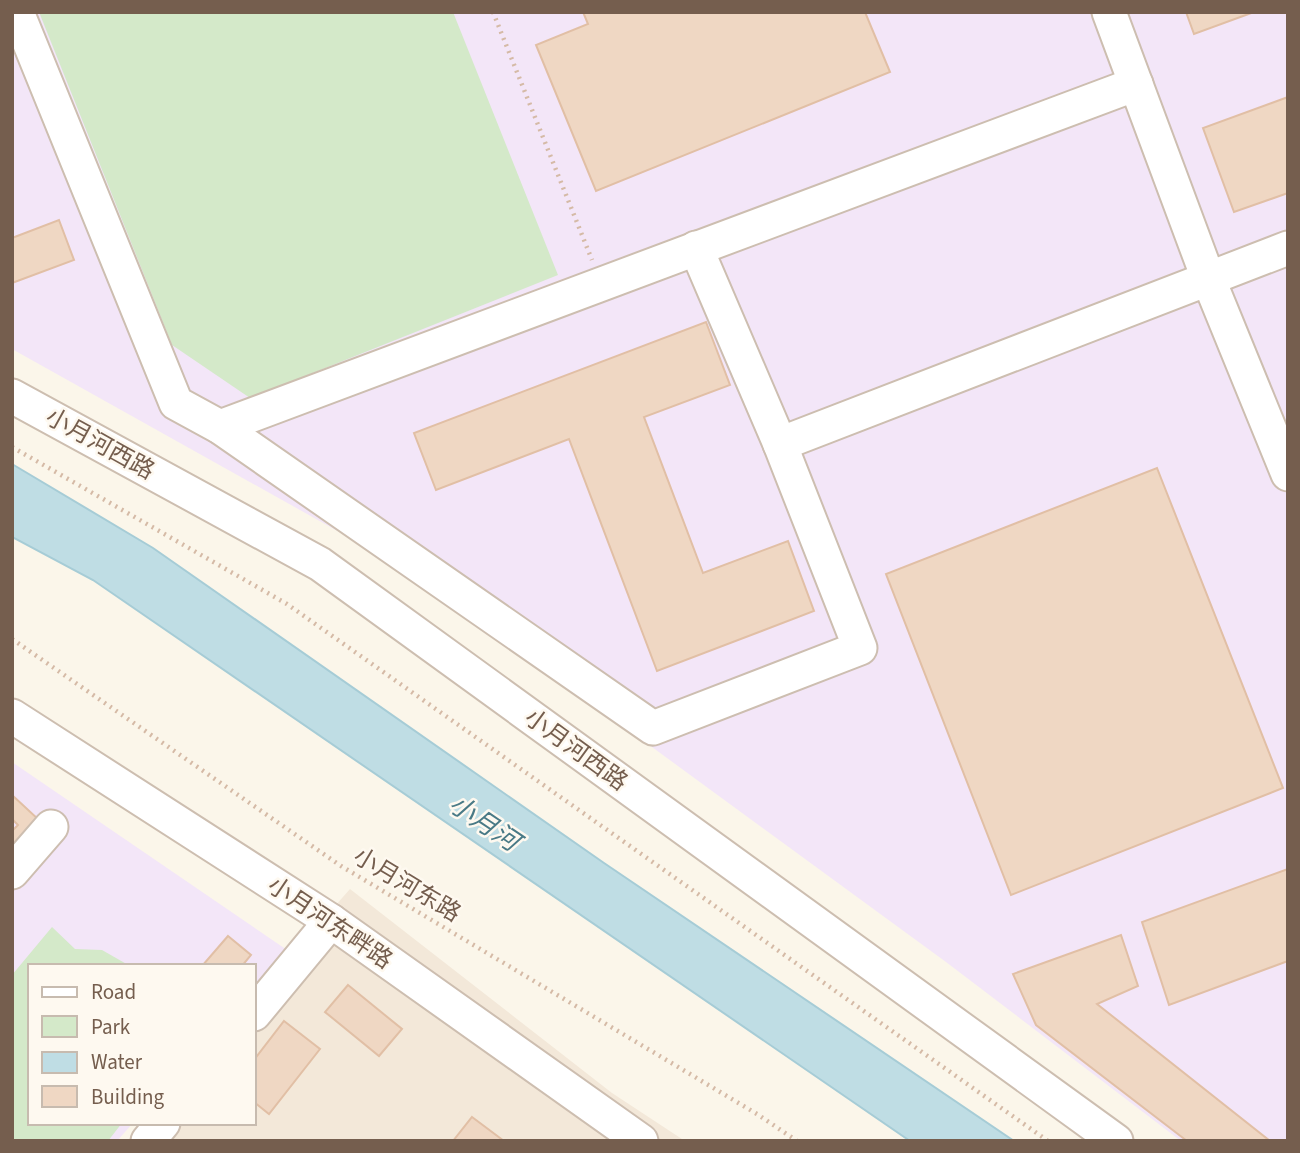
<svg xmlns="http://www.w3.org/2000/svg" width="1300" height="1153" viewBox="0 0 1300 1153" font-family="'Source Sans 3','Noto Sans SC',sans-serif">
  <style>
    .residential { fill: #f3e8d9 }
    .education { fill: #f3e6f8 }
    .green { fill: #d4e9c9 }
    .water { fill: #bfdde4; stroke: #a6ccd6; stroke-width: 2 }
    .building { fill: #efd7c3; stroke: #e1bfa5; stroke-width: 2 }
    .lines { fill: none; stroke-linecap: round; stroke-linejoin: round }
    .minor-casing { stroke: #cdbeb0; stroke-width: 37 }
    .path { stroke: #d5baa6; stroke-width: 4.5; stroke-dasharray: 2 5; stroke-linecap: butt }
    .minor { stroke: #fff; stroke-width: 33 }
    .labels { text-anchor: middle; dominant-baseline: central; stroke-width: 5; stroke-linejoin: round; paint-order: stroke }
    .street-label { font-size: 24px; fill: #755e4e; stroke: #fef9f0 }
    .water-label { font-size: 26px; font-style: italic; fill: #497a86; stroke: #fef9f0 }
  </style>
  <rect width="100%" height="100%" fill="#fbf6ea"/>
  <polygon class="residential" points="350,889 612,1093 685,1141 128,1141 143,1123 254,1123 254,998"/>
  <g class="education">
    <polygon points="12,12 1288,12 1288,1141 1181,1141 946,962 641,739 350,538 12,349"/>
    <polygon points="12,762 287,950 254,987 254,966 30,966 30,1123 133,1123 117,1141 12,1141"/>
  </g>
  <g class="green">
    <polygon points="39,12 453,12 558,275 250,398 172,345"/>
    <polygon points="52,927 75,949 102,950 130,966 30,966 30,1123 122,1123 108,1141 12,1141 12,975"/>
  </g>
  <polygon class="water" points="12,464 153,548 604,863 1014,1141 910,1141 93,580 12,537"/>
  <g class="building">
    <polygon points="583,12 865,12 890,72 596,191 536,45 588,24"/>
    <polygon points="1186,12 1254,12 1194,34"/>
    <polygon points="1288,97 1288,193 1234,212 1203,128"/>
    <polygon points="59,220 74,260 12,283 12,238"/>
    <polygon points="706,322 730,385 644,417 703,573 788,541 814,611 657,671 569,439 436,490 414,433"/>
    <polygon points="1157,468 1283,788 1011,895 886,574"/>
    <polygon points="12,795 39,820 12,850 12,831 18,825 12,819"/>
    <polygon points="1288,869 1288,961 1169,1005 1142,922"/>
    <polygon points="1121,935 1138,986 1097,1004 1270,1141 1187,1141 1036,1025 1013,974"/>
    <polygon points="228,936 251,955 242,966 202,966"/>
    <polygon points="348,985 402,1029 379,1056 325,1012"/>
    <polygon points="284,1021 320,1049 269,1114 254,1102 254,1060"/>
    <polygon points="472,1117 504,1141 453,1141"/>
  </g>
  <g class="lines">
    <g class="minor-casing">
      <g id="minor">
        <polyline points="17,12 176,403 220,427 653,728 860,648 780,444 696,248"/>
        <polyline points="1109,12 1208,278 1288,474"/>
        <polyline points="12,396 320,564 1116,1141"/>
        <polyline points="220,427 1136,84"/>
        <polyline points="780,444 1288,248"/>
        <polyline points="12,716 331,921 641,1141"/>
        <polyline points="12,872 51,827"/>
        <polyline points="254,1014 331,921"/>
        <polyline points="148,1141 163,1123"/>
      </g>
    </g>
    <g class="path">
      <polyline points="493,12 592,260"/>
      <polyline points="12,447 287,604 1048,1141"/>
      <polyline points="12,639 341,866 757,1114 797,1141"/>
    </g>
    <use href="#minor" class="minor"/>
  </g>
  <g class="labels">
    <g class="street-label">
      <text transform="translate(100 444) rotate(29)">小月河西路</text>
      <text transform="translate(576 750) rotate(36)">小月河西路</text>
      <text transform="translate(407 885) rotate(31)">小月河东路</text>
      <text transform="translate(330 923) rotate(34)">小月河东畔路</text>
    </g>
    <g class="water-label">
      <text transform="translate(484 823) rotate(34)">小月河</text>
    </g>
  </g>
  <rect width="1300" height="1153" fill="none" stroke="#755e4e" stroke-width="28"/>
  <rect x="28" y="964" width="228" height="161" fill="#fef9f0" stroke="#c7bbaf" stroke-width="2"/>
  <rect x="42" y="987" width="35" height="10" fill="#ffffff" stroke="#c7bbaf" stroke-width="2"/>
  <text x="91" y="999" font-size="21" fill="#755e4e">Road</text>
  <rect x="42" y="1016" width="35" height="21" fill="#d4e9c9" stroke="#c7bbaf" stroke-width="2"/>
  <text x="91" y="1034" font-size="21" fill="#755e4e">Park</text>
  <rect x="42" y="1052" width="35" height="21" fill="#bfdde4" stroke="#c7bbaf" stroke-width="2"/>
  <text x="91" y="1069" font-size="21" fill="#755e4e">Water</text>
  <rect x="42" y="1086" width="35" height="21" fill="#efd7c3" stroke="#c7bbaf" stroke-width="2"/>
  <text x="91" y="1104" font-size="21" fill="#755e4e">Building</text>
</svg>
